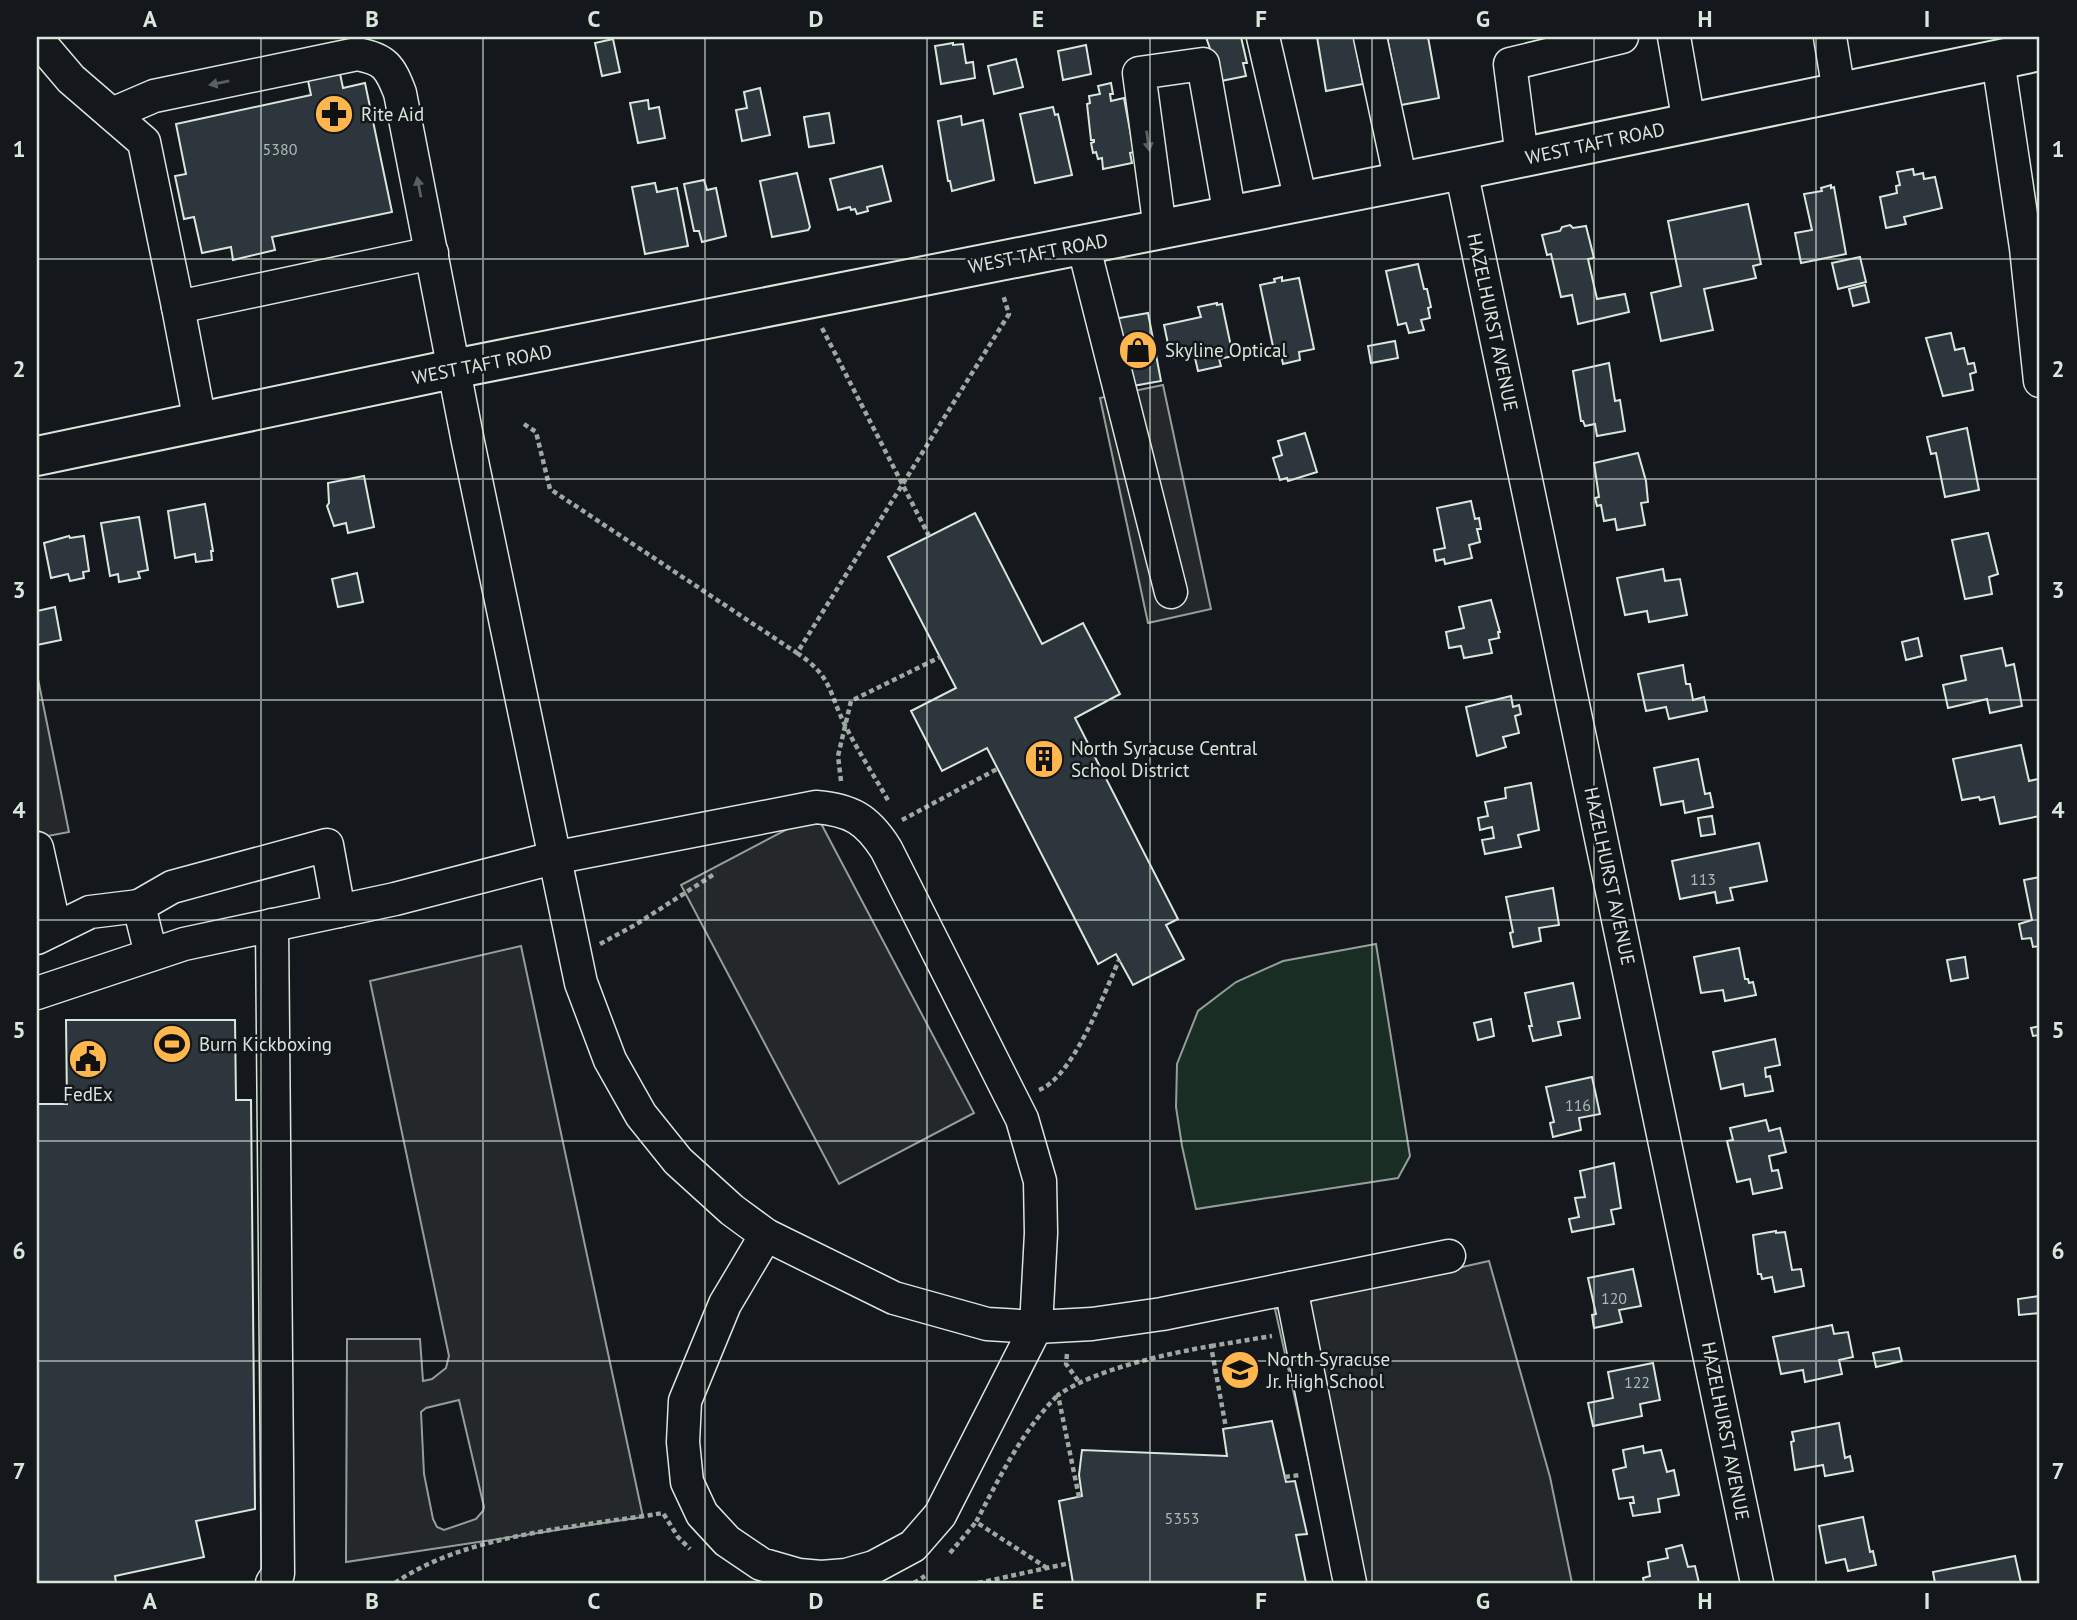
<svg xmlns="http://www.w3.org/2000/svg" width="2077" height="1620" viewBox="0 0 2077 1620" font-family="'PT Sans',sans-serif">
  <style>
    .green { fill: #1a2d24; stroke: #939e99; stroke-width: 2 }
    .parking { fill: #24282b; stroke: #939e99; stroke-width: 2; fill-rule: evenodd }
    .building { fill: #2c363c; stroke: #d8e6dc; stroke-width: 2 }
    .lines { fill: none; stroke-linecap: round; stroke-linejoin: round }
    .minor-casing { stroke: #d8e6dc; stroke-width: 35 }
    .major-casing { stroke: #d8e6dc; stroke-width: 42 }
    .path { stroke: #9da8a2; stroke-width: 4.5; stroke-dasharray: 5 3.5; stroke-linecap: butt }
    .minor { stroke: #14181c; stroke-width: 32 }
    .major { stroke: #14181c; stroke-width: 38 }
    .oneway { fill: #59605f }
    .grid { fill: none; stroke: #d8e6dc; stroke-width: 2; stroke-opacity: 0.55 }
    .labels { text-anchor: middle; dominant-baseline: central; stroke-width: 5; stroke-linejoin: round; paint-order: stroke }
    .number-label { font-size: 16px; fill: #adbab4 }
    .poi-label { font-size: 19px; fill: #d8e6dc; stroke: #14181c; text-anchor: start }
    .street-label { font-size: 19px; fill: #d8e6dc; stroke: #14181c }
    .neatline { fill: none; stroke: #d8e6dc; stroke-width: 2.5 }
    .grid-label { font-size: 23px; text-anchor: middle; font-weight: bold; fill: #d8e6dc }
  </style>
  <rect width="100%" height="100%" fill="#14181c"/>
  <polygon class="green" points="1376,944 1410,1156 1398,1178 1196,1209 1182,1146 1176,1107 1177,1064 1198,1011 1236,982 1283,961"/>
  <g class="parking">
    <polygon points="1163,385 1211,609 1148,623 1100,398"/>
    <polygon points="37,674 69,832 37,838"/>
    <polygon points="816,814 974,1113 839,1184 681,885"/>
    <path d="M521 946 643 1517 346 1562 347 1339H420L423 1381 432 1379 446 1368 449 1356 370 981ZM459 1400 484 1507 483 1511 476 1519 444 1530 437 1527 433 1519 424 1474 421 1412 426 1408Z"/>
    <polygon points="1489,1261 1550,1477 1572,1583 1336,1583 1275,1309"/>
  </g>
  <g class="building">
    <polygon points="1206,37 1241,37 1247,63 1243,63 1246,76 1221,81"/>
    <polygon points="1317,37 1354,37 1363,84 1326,91"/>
    <polygon points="1387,37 1428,37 1439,98 1401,105"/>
    <polygon points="613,39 620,72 602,76 595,43"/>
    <polygon points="953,43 953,45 963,44 966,63 973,62 975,78 941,84 935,46"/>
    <polygon points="1086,45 1091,74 1063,80 1058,51"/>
    <polygon points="1016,59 1023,87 994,94 988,66"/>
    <polygon points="338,64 343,88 365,83 392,212 272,237 275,250 233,260 231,247 202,253 194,217 184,219 175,176 186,174 176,124 311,95 306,71"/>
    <polygon points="1111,83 1113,94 1110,94 1111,101 1124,98 1134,152 1130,153 1132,163 1103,169 1102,158 1098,159 1096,152 1093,153 1091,143 1094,142 1094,140 1091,140 1087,104 1090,103 1089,96 1100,94 1098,86"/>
    <polygon points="760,88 770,135 742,141 736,110 747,108 744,92"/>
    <polygon points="648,100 649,109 659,107 665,138 638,143 630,103"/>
    <polygon points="1053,107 1055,115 1058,114 1072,175 1035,183 1020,114"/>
    <polygon points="829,113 834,143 809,147 804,117"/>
    <polygon points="961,116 962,125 983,120 994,180 952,191 950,181 948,181 938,121"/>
    <polygon points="882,166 891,201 867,207 868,211 857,214 855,209 851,210 850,207 838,210 830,179"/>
    <polygon points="1913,169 1914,175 1923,173 1924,179 1935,177 1942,208 1904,217 1906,224 1886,228 1880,197 1897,193 1896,186 1900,185 1897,172"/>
    <polygon points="797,173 810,227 808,230 772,237 760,181"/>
    <polygon points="704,180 707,190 716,188 726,236 702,242 699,231 694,231 684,184"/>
    <polygon points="655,183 657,192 677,188 688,246 645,254 632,187"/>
    <polygon points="1831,185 1831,188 1834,187 1846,254 1801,263 1795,233 1812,230 1804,194 1822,191 1821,188"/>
    <polygon points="1748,204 1761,264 1753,266 1756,278 1704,289 1713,330 1661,341 1651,293 1681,286 1668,221"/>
    <polygon points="1570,225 1573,228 1586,226 1594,258 1588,259 1597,299 1625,294 1629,312 1578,324 1572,295 1561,297 1551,254 1547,255 1542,235 1560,231 1562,227"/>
    <polygon points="1860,257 1866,282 1838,289 1832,263"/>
    <polygon points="1418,264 1424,289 1427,289 1431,307 1428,308 1430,318 1421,320 1424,330 1409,333 1406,323 1398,325 1386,271"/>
    <polygon points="1282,277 1282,281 1299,278 1314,349 1299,352 1300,360 1283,364 1281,355 1275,356 1260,285 1275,282 1274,279"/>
    <polygon points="1865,285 1869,302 1853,306 1849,289"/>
    <polygon points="1217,303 1217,305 1222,304 1233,356 1219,359 1221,366 1198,371 1193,349 1180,352 1181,356 1171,358 1164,325 1201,317 1198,307"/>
    <polygon points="1148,313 1161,381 1127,387 1114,319"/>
    <polygon points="1951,333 1955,350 1964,348 1968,364 1974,363 1976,372 1970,374 1973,390 1943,396 1926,338"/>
    <polygon points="1395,341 1398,358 1371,363 1368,346"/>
    <polygon points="1609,363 1615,401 1620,400 1625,431 1597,436 1595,424 1585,426 1583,421 1581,421 1573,371"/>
    <polygon points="1967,428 1979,490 1945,497 1936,453 1931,454 1927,437"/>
    <polygon points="1305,433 1317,472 1288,481 1287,478 1280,480 1273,458 1282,455 1278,441"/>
    <polygon points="1638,453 1646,481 1648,502 1641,503 1645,525 1617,530 1615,519 1604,521 1601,505 1597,506 1595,498 1599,497 1594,463"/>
    <polygon points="364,476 374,527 348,533 346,523 334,526 327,506 329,503 328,483"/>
    <polygon points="1471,501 1475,519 1479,518 1481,529 1477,529 1480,542 1469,545 1472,558 1445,564 1444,559 1436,561 1434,550 1445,548 1437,508"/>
    <polygon points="205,504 213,551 211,551 212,560 196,562 195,554 175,558 168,511"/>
    <polygon points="975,513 1042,644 1083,623 1120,694 1075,718 1178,919 1166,925 1184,959 1133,985 1116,954 1098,964 987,748 942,771 911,711 956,688 888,557"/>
    <polygon points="139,517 148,570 138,572 140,578 119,582 118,574 110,576 101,523"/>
    <polygon points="1988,533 1998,574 1989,577 1992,594 1965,599 1952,540"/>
    <polygon points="69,536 70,538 84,536 89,571 83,572 84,578 70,581 68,574 51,578 44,543"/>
    <polygon points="1663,569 1665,581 1680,579 1687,615 1649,622 1647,611 1625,615 1617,578"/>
    <polygon points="357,573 363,602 338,607 332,579"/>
    <polygon points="1491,600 1500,632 1498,632 1499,638 1489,640 1492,653 1464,658 1461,646 1449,648 1446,632 1464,628 1459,607"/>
    <polygon points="55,607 61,640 37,645 37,611"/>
    <polygon points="1918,638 1922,656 1906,660 1902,642"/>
    <polygon points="2002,648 2006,666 2014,664 2022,706 1990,713 1987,699 1948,708 1943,685 1966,680 1961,656"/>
    <polygon points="1683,665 1686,684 1690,684 1693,700 1704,697 1707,711 1669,719 1666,707 1646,711 1638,674"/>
    <polygon points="1511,696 1513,707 1519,705 1521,714 1515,716 1519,733 1503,737 1506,747 1477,756 1466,707"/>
    <polygon points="2021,745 2029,781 2038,779 2040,816 2000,824 1994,797 1980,800 1979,797 1962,800 1953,759"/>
    <polygon points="1698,759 1705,794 1710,793 1713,807 1685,813 1683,801 1661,805 1654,768"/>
    <polygon points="1531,783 1539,830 1518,835 1521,847 1485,854 1482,840 1494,838 1492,827 1480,830 1478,818 1488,816 1485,802 1506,798 1505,788"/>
    <polygon points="1712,816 1715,834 1701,836 1698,818"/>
    <polygon points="1759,843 1767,881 1730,888 1733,900 1717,903 1715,892 1680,899 1672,861"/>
    <polygon points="2040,877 2040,946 2033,947 2031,938 2022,939 2019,924 2032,920 2024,880"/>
    <polygon points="1553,888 1559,925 1539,928 1541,941 1513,947 1510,933 1513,932 1506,897"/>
    <polygon points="1739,948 1745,979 1748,979 1749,983 1753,982 1756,995 1725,1001 1723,990 1701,993 1694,957"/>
    <polygon points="1965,957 1968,978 1951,981 1947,960"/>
    <polygon points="1573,983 1580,1018 1558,1022 1561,1035 1533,1041 1529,1026 1532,1026 1525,993"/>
    <polygon points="1491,1019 1494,1036 1478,1040 1474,1023"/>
    <polygon points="66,1020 235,1020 236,1100 251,1100 255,1509 196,1521 204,1557 115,1576 116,1583 37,1583 37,1104 67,1104"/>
    <polygon points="2040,1026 2040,1035 2033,1036 2031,1028"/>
    <polygon points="1775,1039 1780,1065 1765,1068 1766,1077 1770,1076 1773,1091 1745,1096 1743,1084 1721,1089 1713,1052"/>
    <polygon points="1592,1077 1600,1114 1579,1118 1581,1130 1553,1137 1550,1123 1554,1122 1546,1087"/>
    <polygon points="1766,1120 1769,1131 1780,1128 1786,1152 1769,1156 1772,1171 1778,1170 1782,1188 1753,1194 1750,1179 1737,1182 1727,1141 1733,1140 1730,1128"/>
    <polygon points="1614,1163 1621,1208 1611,1210 1614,1224 1572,1232 1569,1219 1579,1217 1575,1198 1585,1197 1580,1171"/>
    <polygon points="1776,1231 1776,1233 1785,1232 1792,1270 1801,1269 1804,1286 1775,1292 1772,1277 1762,1279 1761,1274 1758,1274 1753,1235"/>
    <polygon points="1633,1269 1641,1306 1619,1310 1622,1322 1594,1328 1592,1315 1596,1314 1588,1278"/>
    <polygon points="2040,1296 2040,1313 2019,1315 2018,1299"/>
    <polygon points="1832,1325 1834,1334 1848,1332 1853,1357 1839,1360 1842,1374 1805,1382 1803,1370 1781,1374 1773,1337"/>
    <polygon points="1899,1348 1902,1361 1876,1367 1873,1353"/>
    <polygon points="1653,1363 1660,1400 1640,1404 1642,1416 1593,1426 1588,1403 1613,1398 1608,1372"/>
    <polygon points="1272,1421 1286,1482 1295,1481 1307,1534 1296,1535 1306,1583 1073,1583 1059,1501 1082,1496 1079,1475 1082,1450 1227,1456 1223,1429"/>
    <polygon points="1839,1423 1845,1458 1850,1456 1853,1471 1825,1476 1823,1465 1795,1470 1791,1442 1794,1441 1792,1432"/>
    <polygon points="1643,1446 1644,1453 1661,1450 1667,1472 1674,1470 1679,1495 1658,1499 1660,1512 1633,1516 1630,1503 1634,1503 1633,1497 1619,1499 1613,1470 1626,1467 1623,1450"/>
    <polygon points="1863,1517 1870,1552 1873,1551 1876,1565 1848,1571 1845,1559 1826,1563 1819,1526"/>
    <polygon points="1682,1545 1688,1567 1695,1566 1699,1583 1644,1583 1643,1578 1650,1576 1648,1562 1668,1558 1666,1549"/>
    <polygon points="2015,1556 2021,1583 1935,1583 1933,1572"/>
  </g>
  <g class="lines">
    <g class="minor-casing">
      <g id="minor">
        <polyline points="1263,37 1301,201"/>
        <polyline points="1370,37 1401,182"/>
        <polyline points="1674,37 1689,123"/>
        <polyline points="1830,37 1839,92"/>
        <polyline points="37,39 71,79 144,142 178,307 432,253"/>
        <polyline points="1998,60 2026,248 2040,381"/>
        <path d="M112 114 154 96 357 54C385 59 390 67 400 93L468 442 581 983 610 1060 641 1115 678 1161 732 1210 766 1235 894 1298 987 1324 1036 1327 1092 1324 1162 1314 1449 1256"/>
        <polyline points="1522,157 1510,64 1622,37"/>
        <polyline points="1461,170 1757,1583"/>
        <polyline points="1160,229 1139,73 1203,64 1230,216"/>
        <polyline points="1083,244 1171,592"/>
        <polyline points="178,307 200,422"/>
        <polyline points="37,848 55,929"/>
        <polyline points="139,906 172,887 327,845 339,911"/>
        <polyline points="272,925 278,1574 272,1583"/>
        <polyline points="37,938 90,912 139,906 151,954"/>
        <path d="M37 993 184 944 395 899 553 858 816 807C851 810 867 819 886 849L1022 1119 1040 1181 1041 1233 1036 1327 940 1515 913 1546 874 1567 846 1575 821 1577 799 1575 761 1564 727 1541 702 1514 687 1482 683 1442 685 1401 725 1304 766 1235"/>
        <polyline points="1291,1288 1350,1583"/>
      </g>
    </g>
    <g class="major-casing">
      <polyline id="major" points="37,456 453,369 1461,170 2040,51"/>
    </g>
    <g class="path">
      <polyline points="822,328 929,536"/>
      <polyline points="524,424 536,432 550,489 797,653 1009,314 1003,295"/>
      <path d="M797 653C833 677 828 692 846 727 859 753 875 777 889 802"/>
      <polyline points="841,781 838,756 851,701 940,657"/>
      <polyline points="902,820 997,769"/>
      <polyline points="600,944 635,925 716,873"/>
      <path d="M1039 1090C1073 1077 1104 994 1119 960"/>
      <polyline points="1211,1346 1272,1336"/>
      <polyline points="1067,1354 1066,1364 1079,1382"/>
      <polyline points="1285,1477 1300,1475"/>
      <path d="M1079 1497 1058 1395C1096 1369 1166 1354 1211 1346L1226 1428"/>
      <polyline points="950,1553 976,1522"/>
      <path d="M1047 1568 976 1522C1000 1477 1021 1432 1058 1395"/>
      <path d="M395 1583C465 1534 579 1527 663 1513L678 1537 690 1549"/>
      <polyline points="914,1583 925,1576"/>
      <polyline points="978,1583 1070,1563"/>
    </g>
    <use href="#minor" class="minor"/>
    <use href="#major" class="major"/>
  </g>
  <defs><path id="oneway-solid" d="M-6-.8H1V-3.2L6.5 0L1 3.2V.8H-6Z" transform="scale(1.75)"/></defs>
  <g class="oneway">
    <use href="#oneway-solid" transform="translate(219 83) rotate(168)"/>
    <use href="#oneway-solid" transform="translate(1148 141) rotate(82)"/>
    <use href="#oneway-solid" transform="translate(419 187) rotate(-101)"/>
  </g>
  <path class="grid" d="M261 37V1583M483 37V1583M705 37V1583M927 37V1583M1150 37V1583M1372 37V1583M1594 37V1583M1816 37V1583M37 259H2040M37 479H2040M37 700H2040M37 920H2040M37 1141H2040M37 1361H2040"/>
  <defs>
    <g id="pharmacy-disc" transform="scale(2.0125)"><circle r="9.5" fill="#ffb74d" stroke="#14181c"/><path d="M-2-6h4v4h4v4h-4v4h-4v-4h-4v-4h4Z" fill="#111"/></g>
    <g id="shop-disc" transform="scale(2.0125)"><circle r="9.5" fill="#ffb74d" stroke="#14181c"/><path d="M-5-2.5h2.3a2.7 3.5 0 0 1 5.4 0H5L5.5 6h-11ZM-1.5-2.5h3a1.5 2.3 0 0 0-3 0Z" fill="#111"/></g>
    <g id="building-disc" transform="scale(2.0125)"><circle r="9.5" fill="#ffb74d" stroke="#14181c"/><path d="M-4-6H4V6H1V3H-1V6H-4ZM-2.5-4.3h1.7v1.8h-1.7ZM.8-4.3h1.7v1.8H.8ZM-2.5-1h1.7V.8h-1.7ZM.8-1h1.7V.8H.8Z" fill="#111"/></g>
    <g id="stadium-disc" transform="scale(2.0125)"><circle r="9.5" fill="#ffb74d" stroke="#14181c"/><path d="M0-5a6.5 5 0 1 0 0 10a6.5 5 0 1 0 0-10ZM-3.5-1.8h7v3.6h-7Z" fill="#111"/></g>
    <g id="civic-disc" transform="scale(2.0125)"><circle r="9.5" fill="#ffb74d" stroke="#14181c"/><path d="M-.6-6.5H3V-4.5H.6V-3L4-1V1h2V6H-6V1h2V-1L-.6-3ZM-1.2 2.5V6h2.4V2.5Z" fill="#111"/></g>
    <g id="school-disc" transform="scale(2.0125)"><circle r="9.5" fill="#ffb74d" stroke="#14181c"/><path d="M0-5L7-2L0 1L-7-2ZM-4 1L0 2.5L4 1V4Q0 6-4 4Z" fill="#111"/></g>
  </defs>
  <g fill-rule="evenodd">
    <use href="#pharmacy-disc" x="334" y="114"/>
    <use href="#shop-disc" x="1138" y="350"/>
    <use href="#building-disc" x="1044" y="759"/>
    <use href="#stadium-disc" x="172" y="1044"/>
    <use href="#civic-disc" x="88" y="1059"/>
    <use href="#school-disc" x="1240" y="1370"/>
  </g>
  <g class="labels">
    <g class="number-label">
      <text x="280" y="149">5380</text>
      <text x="1703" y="879">113</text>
      <text x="1578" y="1105">116</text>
      <text x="1614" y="1298">120</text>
      <text x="1637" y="1382">122</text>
      <text x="1182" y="1518">5353</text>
    </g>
    <g class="poi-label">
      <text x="361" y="114">Rite Aid</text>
      <text x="1165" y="350">Skyline Optical</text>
      <text x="1071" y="748">North Syracuse Central<tspan x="1071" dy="22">School District</tspan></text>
      <text x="199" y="1044">Burn Kickboxing</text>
      <text x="88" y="1094" text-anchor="middle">FedEx</text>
      <text x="1267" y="1359">North Syracuse<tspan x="1267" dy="22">Jr. High School</tspan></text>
    </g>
    <g class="street-label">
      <text transform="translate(1595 143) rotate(-12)">WEST TAFT ROAD</text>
      <text transform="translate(1038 253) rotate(-11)">WEST TAFT ROAD</text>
      <text transform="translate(1493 322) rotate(78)">HAZELHURST AVENUE</text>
      <text transform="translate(482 364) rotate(-11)">WEST TAFT ROAD</text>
      <text transform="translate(1610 876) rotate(78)">HAZELHURST AVENUE</text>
      <text transform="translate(1726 1431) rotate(79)">HAZELHURST AVENUE</text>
    </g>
  </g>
  <rect width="2077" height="1620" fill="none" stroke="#14181c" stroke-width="77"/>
  <rect x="38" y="38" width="2000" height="1544" class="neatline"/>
  <g class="grid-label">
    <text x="150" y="27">A</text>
    <text x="372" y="27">B</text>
    <text x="594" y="27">C</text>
    <text x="816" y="27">D</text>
    <text x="1038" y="27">E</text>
    <text x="1261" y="27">F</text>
    <text x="1483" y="27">G</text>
    <text x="1705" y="27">H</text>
    <text x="1927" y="27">I</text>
    <text x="19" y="157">1</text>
    <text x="2058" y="157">1</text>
    <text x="19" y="377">2</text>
    <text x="2058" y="377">2</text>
    <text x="19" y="598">3</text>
    <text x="2058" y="598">3</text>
    <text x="19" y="818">4</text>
    <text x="2058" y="818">4</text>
    <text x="19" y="1038">5</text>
    <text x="2058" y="1038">5</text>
    <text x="19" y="1259">6</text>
    <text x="2058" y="1259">6</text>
    <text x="19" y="1479">7</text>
    <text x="2058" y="1479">7</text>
    <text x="150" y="1609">A</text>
    <text x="372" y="1609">B</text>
    <text x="594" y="1609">C</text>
    <text x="816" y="1609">D</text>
    <text x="1038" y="1609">E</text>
    <text x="1261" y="1609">F</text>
    <text x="1483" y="1609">G</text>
    <text x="1705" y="1609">H</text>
    <text x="1927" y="1609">I</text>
  </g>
</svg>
